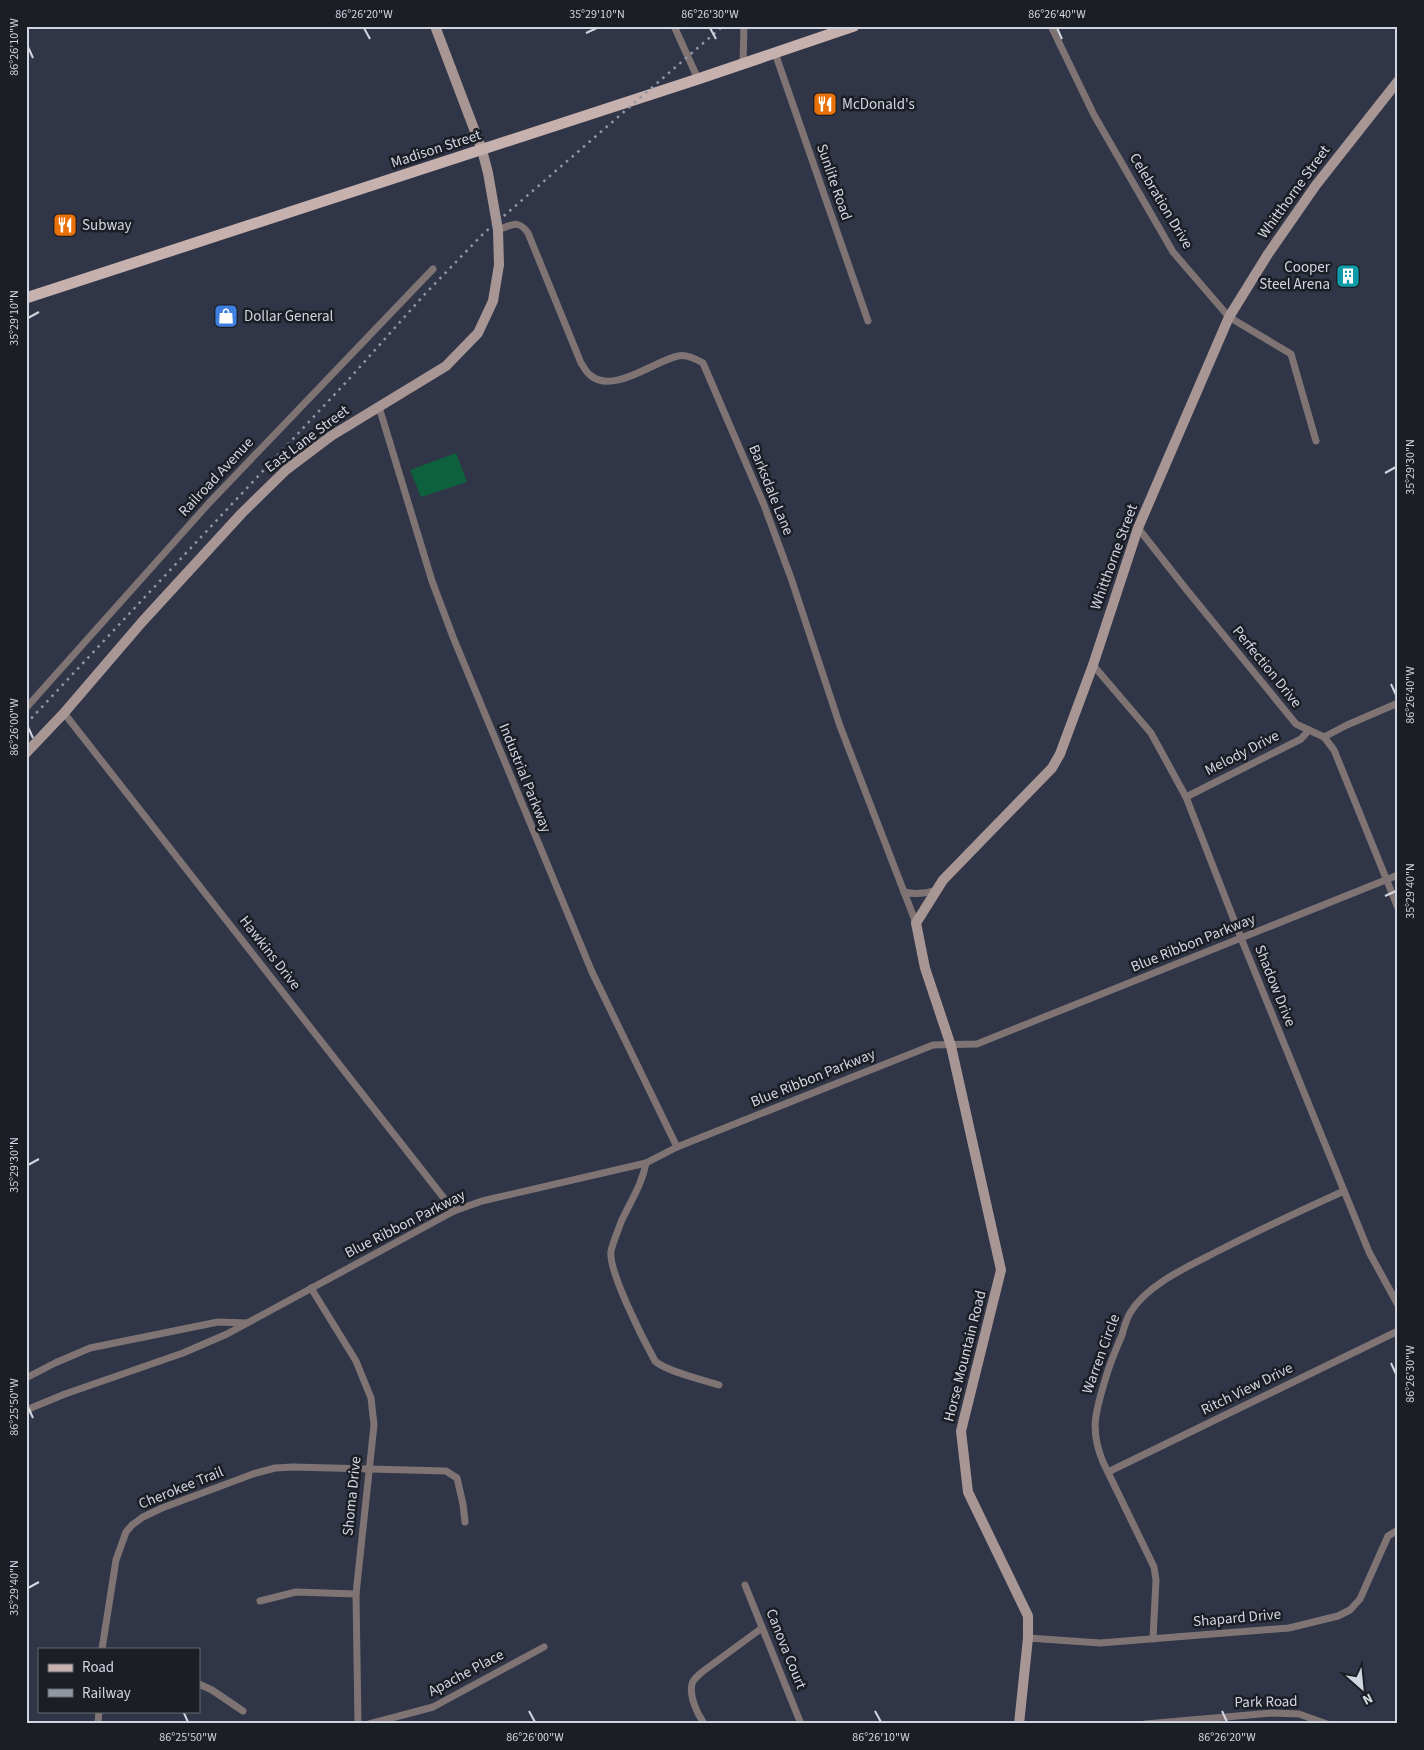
<svg xmlns="http://www.w3.org/2000/svg" width="1424" height="1750" viewBox="0 0 1424 1750" font-family="'Source Sans 3',sans-serif">
  <style>
    .green { fill: #0e613f }
    .lines { fill: none; stroke-linecap: round; stroke-linejoin: round }
    .street { stroke: #7f7473; stroke-width: 7 }
    .secondary { stroke: #a89695; stroke-width: 10 }
    .primary { stroke: #c7b1af; stroke-width: 11 }
    .rail { stroke: #9297a4; stroke-width: 2.5; stroke-dasharray: 2.5 5; stroke-linecap: butt }
    .ticks { fill: none; stroke: #d2d6e0; stroke-width: 2 }
    .labels { text-anchor: middle; dominant-baseline: central; stroke-width: 5; stroke-linejoin: round; paint-order: stroke }
    .poi-label { font-size: 15px; fill: #d2d6e0; stroke: #1b1e25; text-anchor: start }
    .street-label { font-size: 15px; fill: #d2d6e0; stroke: #1b1e25 }
    .neatline { fill: none; stroke: #d2d6e0; stroke-width: 2 }
    .ticks-label { font-size: 12px; text-anchor: middle; fill: #d2d6e0 }
  </style>
  <rect width="100%" height="100%" fill="#303647"/>
  <polygon class="green" points="456,453 467,482 421,497 410,470"/>
  <g class="lines">
    <g class="street">
      <polyline points="674,26 698,79"/>
      <polyline points="1051,26 1094,115 1173,252 1229,317 1291,354 1316,441"/>
      <polyline points="775,53 868,321"/>
      <polyline points="743,63 744,26"/>
      <path d="M498 230C512 225 518 219 528 233L581 363C584 367 586 372 590 375 613 395 654 361 678 356 686 354 696 359 703 363L764 505 791 578 840 726 916 923"/>
      <polyline points="379,407 432,581 453,637 592,972 677,1147"/>
      <polyline points="1138,528 1186,589 1296,724 1324,737 1334,750 1398,908"/>
      <polyline points="1093,665 1151,733 1186,797 1241,938 1369,1252 1398,1305"/>
      <polyline points="26,708 209,503 433,269"/>
      <polyline points="64,713 454,1211"/>
      <polyline points="1324,737 1347,725 1398,703"/>
      <polyline points="1186,797 1301,739 1309,730"/>
      <path d="M904 892C916 895 925 894 937 890"/>
      <path d="M646 1163C642 1185 630 1202 621 1222 618 1231 613 1242 611 1251 608 1271 644 1341 655 1361 665 1371 704 1380 719 1385"/>
      <polyline points="311,1288 356,1361 371,1398 374,1425 356,1594 358,1724"/>
      <polyline points="26,1378 55,1363 90,1348 218,1322 246,1323"/>
      <polyline points="26,1412 31,1408 65,1394 183,1353 227,1334 454,1211 482,1201 646,1163 677,1147 933,1045 977,1044 1398,875"/>
      <polyline points="1108,1472 1398,1331"/>
      <polyline points="745,1585 801,1724"/>
      <polyline points="260,1601 296,1592 356,1594"/>
      <polyline points="1028,1638 1100,1643 1289,1628 1338,1616 1350,1610 1360,1599 1388,1536 1398,1530"/>
      <path d="M1153 1639 1156 1580 1154 1567 1103 1462C1089 1428 1096 1411 1106 1377 1110 1363 1116 1349 1122 1335 1124 1328 1126 1320 1130 1313 1147 1284 1191 1265 1220 1250 1261 1229 1302 1210 1344 1191"/>
      <polyline points="102,1649 116,1560 126,1532 132,1525 143,1517 162,1508 253,1474 275,1468 293,1467 446,1471 457,1478 463,1504 465,1522"/>
      <polyline points="199,1684 212,1690 243,1711"/>
      <path d="M703 1722C697 1713 689 1696 692 1684 693 1679 699 1675 702 1672L762 1628"/>
      <polyline points="98,1724 99,1711"/>
      <polyline points="369,1724 433,1707 544,1647"/>
      <polyline points="1145,1724 1272,1713 1299,1714 1327,1724"/>
    </g>
    <g class="secondary">
      <polyline points="26,753 64,713 142,622 242,513 286,470 331,436 446,366 478,333 493,301 499,265 498,230 488,173 482,150 435,26"/>
      <polyline points="1019,1724 1028,1638 1028,1616 968,1492 961,1431 1001,1270 951,1046 925,968 916,923 943,880 1052,768 1060,754 1093,665 1138,528 1229,317 1268,254 1316,185 1398,81"/>
    </g>
    <polyline class="primary" points="26,298 698,79 854,26"/>
    <polyline class="rail" points="26,724 350,378 425,294 483,234 723,26"/>
  </g>
  <path class="ticks" d="M364 28 370 39M710 28 716 39M1057 28 1062 39M586 33 597 28M28 47 33 58M28 318 39 312M1385 473 1396 467M1391 684 1396 695M28 727 33 738M1385 896 1396 891M28 1165 39 1159M1391 1363 1396 1374M28 1407 33 1418M28 1588 39 1582M183 1711 188 1722M529 1711 535 1722M875 1711 881 1722M1222 1711 1227 1722"/>
  <defs>
    <g id="restaurant-square" transform="scale(1.25)"><rect x="-9" y="-9" width="18" height="18" rx="4" fill="#e8710a" stroke="#1b1e25"/><path d="M-5-6h1v4h1v-4h1v4h1v-4h1v5L-1.5 .5V6h-2V.5L-5-1ZM5-6V6H3V1.5H1.5Q1.5-4 5-6Z" fill="#fff"/></g>
    <g id="building-square" transform="scale(1.25)"><rect x="-9" y="-9" width="18" height="18" rx="4" fill="#0f9aa8" stroke="#1b1e25"/><path d="M-4-6H4V6H1V3H-1V6H-4ZM-2.5-4.3h1.7v1.8h-1.7ZM.8-4.3h1.7v1.8H.8ZM-2.5-1h1.7V.8h-1.7ZM.8-1h1.7V.8H.8Z" fill="#fff"/></g>
    <g id="shop-square" transform="scale(1.25)"><rect x="-9" y="-9" width="18" height="18" rx="4" fill="#3f7fe0" stroke="#1b1e25"/><path d="M-5-2.5h2.3a2.7 3.5 0 0 1 5.4 0H5L5.5 6h-11ZM-1.5-2.5h3a1.5 2.3 0 0 0-3 0Z" fill="#fff"/></g>
  </defs>
  <g fill-rule="evenodd">
    <use href="#restaurant-square" x="825" y="104"/>
    <use href="#restaurant-square" x="65" y="225"/>
    <use href="#building-square" x="1348" y="276"/>
    <use href="#shop-square" x="226" y="316"/>
  </g>
  <g class="labels">
    <g class="poi-label">
      <text x="842" y="104">McDonald's</text>
      <text x="82" y="225">Subway</text>
      <text x="1330" y="267" text-anchor="end">Cooper<tspan x="1330" dy="17">Steel Arena</tspan></text>
      <text x="244" y="316">Dollar General</text>
    </g>
    <g class="street-label">
      <text transform="translate(436 149) rotate(-18)">Madison Street</text>
      <text transform="translate(834 182) rotate(71)">Sunlite Road</text>
      <text transform="translate(1294 192) rotate(-54)">Whitthorne Street</text>
      <text transform="translate(1161 201) rotate(59)">Celebration Drive</text>
      <text transform="translate(307 439) rotate(-37)">East Lane Street</text>
      <text transform="translate(216 477) rotate(-47)">Railroad Avenue</text>
      <text transform="translate(771 490) rotate(68)">Barksdale Lane</text>
      <text transform="translate(1114 557) rotate(-70)">Whitthorne Street</text>
      <text transform="translate(1267 667) rotate(51)">Perfection Drive</text>
      <text transform="translate(1242 753) rotate(-27)">Melody Drive</text>
      <text transform="translate(525 778) rotate(68)">Industrial Parkway</text>
      <text transform="translate(1193 943) rotate(-22)">Blue Ribbon Parkway</text>
      <text transform="translate(270 953) rotate(52)">Hawkins Drive</text>
      <text transform="translate(1275 986) rotate(68)">Shadow Drive</text>
      <text transform="translate(813 1078) rotate(-22)">Blue Ribbon Parkway</text>
      <text transform="translate(405 1224) rotate(-27)">Blue Ribbon Parkway</text>
      <text transform="translate(1101 1354) rotate(-70)">Warren Circle</text>
      <text transform="translate(965 1356) rotate(-76)">Horse Mountain Road</text>
      <text transform="translate(1247 1389) rotate(-26)">Ritch View Drive</text>
      <text transform="translate(181 1488) rotate(-22)">Cherokee Trail</text>
      <text transform="translate(352 1496) rotate(-84)">Shoma Drive</text>
      <text transform="translate(1237 1618) rotate(-5)">Shapard Drive</text>
      <text transform="translate(786 1649) rotate(68)">Canova Court</text>
      <text transform="translate(466 1673) rotate(-28)">Apache Place</text>
      <text transform="translate(1266 1702) rotate(-1)">Park Road</text>
    </g>
  </g>
  <rect width="1424" height="1750" fill="none" stroke="#1b1e25" stroke-width="55"/>
  <rect x="38" y="1648" width="162" height="65" fill="#1b1e25" stroke="#646870"/>
  <rect x="48" y="1664" width="25" height="8" fill="#c7b1af" stroke="#646870"/>
  <text x="82" y="1672" font-size="15" fill="#d2d6e0">Road</text>
  <rect x="48" y="1689" width="25" height="8" fill="#9297a4" stroke="#646870"/>
  <text x="82" y="1698" font-size="15" fill="#d2d6e0">Railway</text>
  <g transform="translate(1362 1688) rotate(153)" stroke="#1b1e25" stroke-width="4" paint-order="stroke">
  <path d="M0-4L9 19L0 12L-9 19Z" fill="#d2d6e0"/>
  <text y="-8" font-size="14" font-weight="bold" text-anchor="middle" fill="#d2d6e0">N</text>
  </g>
  <rect x="28" y="28" width="1368" height="1694" class="neatline"/>
  <g class="ticks-label">
    <text x="364" y="18">86°26'20"W</text>
    <text x="597" y="18">35°29'10"N</text>
    <text x="710" y="18">86°26'30"W</text>
    <text x="1057" y="18">86°26'40"W</text>
    <text transform="translate(14 47) rotate(-90)" y="4">86°26'10"W</text>
    <text transform="translate(14 318) rotate(-90)" y="4">35°29'10"N</text>
    <text transform="translate(1410 467) rotate(-90)" y="4">35°29'30"N</text>
    <text transform="translate(1410 695) rotate(-90)" y="4">86°26'40"W</text>
    <text transform="translate(14 727) rotate(-90)" y="4">86°26'00"W</text>
    <text transform="translate(1410 891) rotate(-90)" y="4">35°29'40"N</text>
    <text transform="translate(14 1165) rotate(-90)" y="4">35°29'30"N</text>
    <text transform="translate(1410 1374) rotate(-90)" y="4">86°26'30"W</text>
    <text transform="translate(14 1407) rotate(-90)" y="4">86°25'50"W</text>
    <text transform="translate(14 1588) rotate(-90)" y="4">35°29'40"N</text>
    <text x="188" y="1741">86°25'50"W</text>
    <text x="535" y="1741">86°26'00"W</text>
    <text x="881" y="1741">86°26'10"W</text>
    <text x="1227" y="1741">86°26'20"W</text>
  </g>
</svg>
